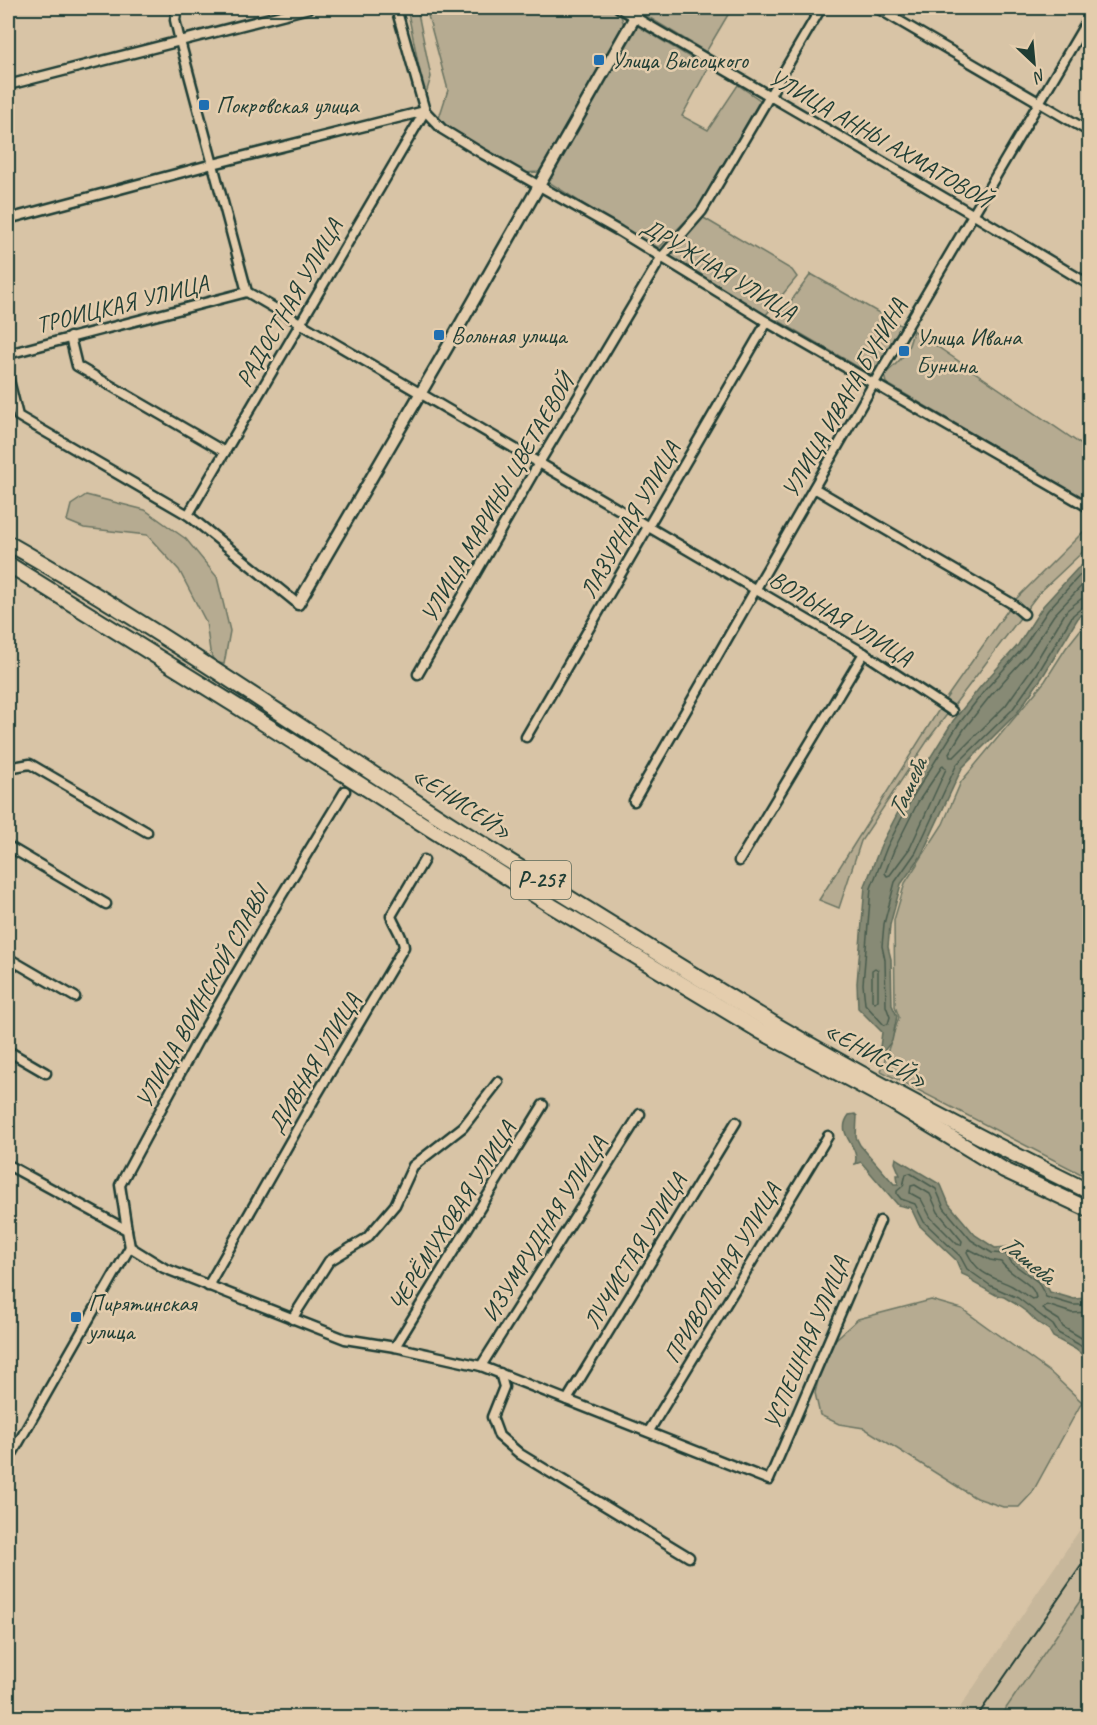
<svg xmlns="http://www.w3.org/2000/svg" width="1097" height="1725" viewBox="0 0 1097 1725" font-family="Caveat,sans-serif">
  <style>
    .built { fill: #c7b79b }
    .green { fill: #b6ab91; stroke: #6a7462; stroke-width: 1.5 }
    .water { fill: #878a74; stroke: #5d6b5a; stroke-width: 1.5 }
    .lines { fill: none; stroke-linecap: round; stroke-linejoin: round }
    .shore { stroke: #495c4e; stroke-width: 1.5 }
    .minor-casing { stroke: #1f3d34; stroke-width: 13 }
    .tertiary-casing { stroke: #1f3d34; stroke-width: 15 }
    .trunk-casing { stroke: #1f3d34; stroke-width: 18 }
    .minor { stroke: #e4cdad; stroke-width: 8 }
    .tertiary { stroke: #e4cdad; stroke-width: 10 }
    .trunk { stroke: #e4cdad; stroke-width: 14 }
    .rail { stroke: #1f3d34; stroke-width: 2 }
    .poi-dot { fill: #1f6fb2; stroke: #e4cdad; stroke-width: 2 }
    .labels { text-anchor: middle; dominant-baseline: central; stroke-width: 5; stroke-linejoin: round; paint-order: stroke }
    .shield { fill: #e4cdad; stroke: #5a6858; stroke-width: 1.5 }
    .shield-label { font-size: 22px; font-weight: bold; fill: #1f3d34 }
    .poi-label { font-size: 24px; fill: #1f3d34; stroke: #e4cdad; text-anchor: start }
    .street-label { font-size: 24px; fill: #1f3d34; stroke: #e4cdad }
    .water-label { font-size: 26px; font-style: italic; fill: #29453a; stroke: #e4cdad }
  </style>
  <rect width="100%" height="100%" fill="#d8c4a6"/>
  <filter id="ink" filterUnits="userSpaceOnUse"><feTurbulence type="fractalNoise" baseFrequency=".0167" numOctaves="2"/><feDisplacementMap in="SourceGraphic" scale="12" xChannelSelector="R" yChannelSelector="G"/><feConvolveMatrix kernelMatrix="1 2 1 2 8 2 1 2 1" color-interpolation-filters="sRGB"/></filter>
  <g filter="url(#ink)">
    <polygon class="built" points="1089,1516 1089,1588 1000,1717 953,1718"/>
    <g class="green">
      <polygon points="407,8 417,8 431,77 425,97"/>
      <polygon points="426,8 610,8 620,13 624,25 539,172 522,173 438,121 448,90"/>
      <polygon points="650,8 732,8 706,52 645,15"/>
      <polygon points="638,26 708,68 682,116 708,130 738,85 760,100 698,208 659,248 621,228 547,181"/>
      <polygon points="702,217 792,270 797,277 765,316 668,258"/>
      <polygon points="811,274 902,326 872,375 777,320"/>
      <path d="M913 330 1089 450V502L886 383 884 375C901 360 909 353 913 330Z"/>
      <polygon points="86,495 145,510 186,539 217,577 230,631 224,664 214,662 210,651 206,622 179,570 147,535 84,528 67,521 71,505"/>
      <polygon points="1089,526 1089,546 1038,594 930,737 861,841 839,908 819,900 945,700 1014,601"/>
      <polygon points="1089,619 1089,1178 881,1071 899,1017 895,1006 894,920 905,883 943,824 961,782 1045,681 1066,648"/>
      <polygon points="931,1300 962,1309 1051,1373 1082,1402 1032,1493 1019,1507 1003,1507 974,1497 864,1428 839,1424 820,1415 815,1393 826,1348 858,1319"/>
      <polygon points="1089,1588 1089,1717 1000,1717"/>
    </g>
    <g class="water">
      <polygon points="1089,560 1089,609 1078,618 1043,676 1017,713 962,768 921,856 901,884 890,925 888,947 891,959 892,1005 897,1016 892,1041 883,1052 880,1047 882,1032 858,1008 857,983 865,886 881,845 907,795 953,721 981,686 1018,645 1043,606 1077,569"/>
      <path d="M855 1114 857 1116 856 1137 860 1145 894 1184H898L897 1175H900L895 1163 896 1158 941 1185 949 1204 975 1235 995 1248 1009 1247 1016 1259 1042 1277 1050 1292 1074 1299 1087 1298 1089 1300V1360L1075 1349 1053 1337 1049 1330 1037 1322 1028 1313 1014 1303 1004 1297 996 1295 974 1283 969 1277 962 1274 956 1260 919 1225 911 1208 898 1205 861 1162 855 1164C861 1145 834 1135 849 1115Z"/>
    </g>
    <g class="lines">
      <g class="shore">
        <polyline points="1090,568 1081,574 1048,610 1022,649 985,690 958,725 912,798 887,847 871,888 863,984 865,1004 884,1025 888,1024 890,1017 886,1006 885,960 882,946 884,924 895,882 916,852 957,764 1012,710 1038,673 1073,615 1084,606 1090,605"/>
        <polyline points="1090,577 1054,615 1029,653 991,695 964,729 949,753 950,757 954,757 1006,705 1032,668 1067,610 1081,599 1090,598"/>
        <polygon points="943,765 946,769 910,848 890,875 887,876 885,873 894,850 918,802"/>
        <polygon points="875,968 878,970 878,1000 875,1003 872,1000 872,970"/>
        <polygon points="915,1185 930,1194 938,1212 962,1241 961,1245 957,1244 931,1218 921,1199 910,1193 911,1186"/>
        <path d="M969 1249 990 1260 1001 1262C1010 1276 1034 1282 1036 1298L1032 1299C1025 1295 1019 1290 1012 1286 991 1276 978 1275 967 1252Z"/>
        <polyline points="1090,1305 1073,1305 1046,1297 1038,1282 1012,1263 1006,1254 992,1253 971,1240 944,1208 936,1189 910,1173 906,1174 903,1186 897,1191 897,1194 901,1199 915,1204 924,1222 960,1256 967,1269 991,1286 1018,1298 1053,1325 1058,1333 1078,1344 1090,1353"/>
        <polyline points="1090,1312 1072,1313 1047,1305 1043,1308 1046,1312 1059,1320 1063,1327 1090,1343"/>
      </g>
      <g class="minor-casing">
        <g id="minor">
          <polyline points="177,8 175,20 180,41 247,292 864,653 952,711"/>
          <polyline points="396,8 425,111 442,129 483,154 619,231 767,322 1090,508"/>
          <polyline points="619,8 974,215 1090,285"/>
          <polyline points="877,8 1090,132"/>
          <polyline points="8,85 309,8"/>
          <polyline points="8,219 213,164 425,111"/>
          <polyline points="70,337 77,366 225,452"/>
          <polyline points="8,354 247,292"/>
          <polyline points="8,376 18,416 188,515 298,604"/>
          <polyline points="814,488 1011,603 1024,614"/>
          <polyline points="188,515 425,111"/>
          <polyline points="418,674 539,463 661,258 702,211 821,8"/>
          <polyline points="526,737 767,322"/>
          <polyline points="8,768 30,764 147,832"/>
          <polyline points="634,801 874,383 1090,16"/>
          <polyline points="8,846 106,904"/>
          <polyline points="739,861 864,653"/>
          <polyline points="8,958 75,997"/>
          <polyline points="8,1051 46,1073"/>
          <polyline points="8,1165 127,1230 130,1247 164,1268 345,1339 395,1347 481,1366 769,1480 880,1221"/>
          <polyline points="127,1230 120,1185 197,1042 280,898 345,791"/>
          <path d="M208 1286 316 1096 404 947C403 936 395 927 391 916L424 860"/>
          <polyline points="292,1319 329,1261 367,1238 395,1205 413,1166 463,1127 498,1082"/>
          <polyline points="395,1347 543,1105"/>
          <polyline points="481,1366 640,1114"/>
          <polyline points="500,1373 504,1387 492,1417 499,1436 520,1454 689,1557"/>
          <polyline points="567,1400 736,1122"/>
          <polyline points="649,1431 828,1136"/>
          <polyline points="8,1461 130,1247"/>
        </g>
      </g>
      <g class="tertiary-casing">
        <polyline id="tertiary" points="298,604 448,346 640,8"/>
      </g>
      <g class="trunk-casing">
        <g id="trunk">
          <path d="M8 543C186 644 352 765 527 872 610 923 693 975 776 1025 878 1085 984 1140 1090 1192"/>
          <polyline points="8,564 238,707 552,906 760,1031 892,1102 1004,1170 1090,1210"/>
        </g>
      </g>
      <use href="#minor" class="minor"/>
      <use href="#tertiary" class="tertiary"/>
      <use href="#trunk" class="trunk"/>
      <polyline class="rail" points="976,1718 1090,1553"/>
    </g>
  </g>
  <g class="poi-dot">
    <rect x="593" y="54" width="12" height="12" rx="3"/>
    <rect x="198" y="99" width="12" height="12" rx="3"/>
    <rect x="433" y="329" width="12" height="12" rx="3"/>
    <rect x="898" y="345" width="12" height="12" rx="3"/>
    <rect x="70" y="1311" width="12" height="12" rx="3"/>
  </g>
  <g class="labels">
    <rect class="shield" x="511" y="861" width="60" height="38" rx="4.5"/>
    <g class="shield-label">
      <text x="541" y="880">Р-257</text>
    </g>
    <g class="poi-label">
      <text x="611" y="60">Улица Высоцкого</text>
      <text x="216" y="105">Покровская улица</text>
      <text x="451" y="335">Вольная улица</text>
      <text x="916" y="337">Улица Ивана<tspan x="916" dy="28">Бунина</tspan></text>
      <text x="88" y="1303">Пирятинская<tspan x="88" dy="28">улица</tspan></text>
    </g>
    <g class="street-label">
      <text transform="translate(880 138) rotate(30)">УЛИЦА АННЫ АХМАТОВОЙ</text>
      <text transform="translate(719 269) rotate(31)">ДРУЖНАЯ УЛИЦА</text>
      <text transform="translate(289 303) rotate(-60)">РАДОСТНАЯ УЛИЦА</text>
      <text transform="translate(122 304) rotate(-14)">ТРОИЦКАЯ УЛИЦА</text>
      <text transform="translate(844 398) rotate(-60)">УЛИЦА ИВАНА БУНИНА</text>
      <text transform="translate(497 498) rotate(-60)">УЛИЦА МАРИНЫ ЦВЕТАЕВОЙ</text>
      <text transform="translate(630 520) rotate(-60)">ЛАЗУРНАЯ УЛИЦА</text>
      <text transform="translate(841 618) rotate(31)">ВОЛЬНАЯ УЛИЦА</text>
      <text transform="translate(462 803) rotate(33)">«ЕНИСЕЙ»</text>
      <text transform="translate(202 997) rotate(-61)">УЛИЦА ВОИНСКОЙ СЛАВЫ</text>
      <text transform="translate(876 1055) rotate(29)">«ЕНИСЕЙ»</text>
      <text transform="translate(314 1063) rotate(-59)">ДИВНАЯ УЛИЦА</text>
      <text transform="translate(452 1216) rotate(-58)">ЧЕРЁМУХОВАЯ УЛИЦА</text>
      <text transform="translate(544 1229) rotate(-58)">ИЗУМРУДНАЯ УЛИЦА</text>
      <text transform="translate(635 1251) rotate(-59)">ЛУЧИСТАЯ УЛИЦА</text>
      <text transform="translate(722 1273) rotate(-59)">ПРИВОЛЬНАЯ УЛИЦА</text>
      <text transform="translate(806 1343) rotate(-67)">УСПЕШНАЯ УЛИЦА</text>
    </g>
    <g class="water-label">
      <text transform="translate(907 788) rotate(-66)">Ташеба</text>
      <text transform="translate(1028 1259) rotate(39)">Ташеба</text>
    </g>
  </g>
  <rect width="1097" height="1725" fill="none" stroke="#e4cdad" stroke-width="30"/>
  <rect x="15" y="15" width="1067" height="1695" fill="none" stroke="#1f3d34" stroke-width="2" filter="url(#ink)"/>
  <g transform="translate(1034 63) rotate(154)" stroke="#e4cdad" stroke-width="4.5" paint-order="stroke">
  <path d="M0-4.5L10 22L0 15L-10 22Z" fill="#1f3d34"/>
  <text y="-9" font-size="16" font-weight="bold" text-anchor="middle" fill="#1f3d34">N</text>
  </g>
</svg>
